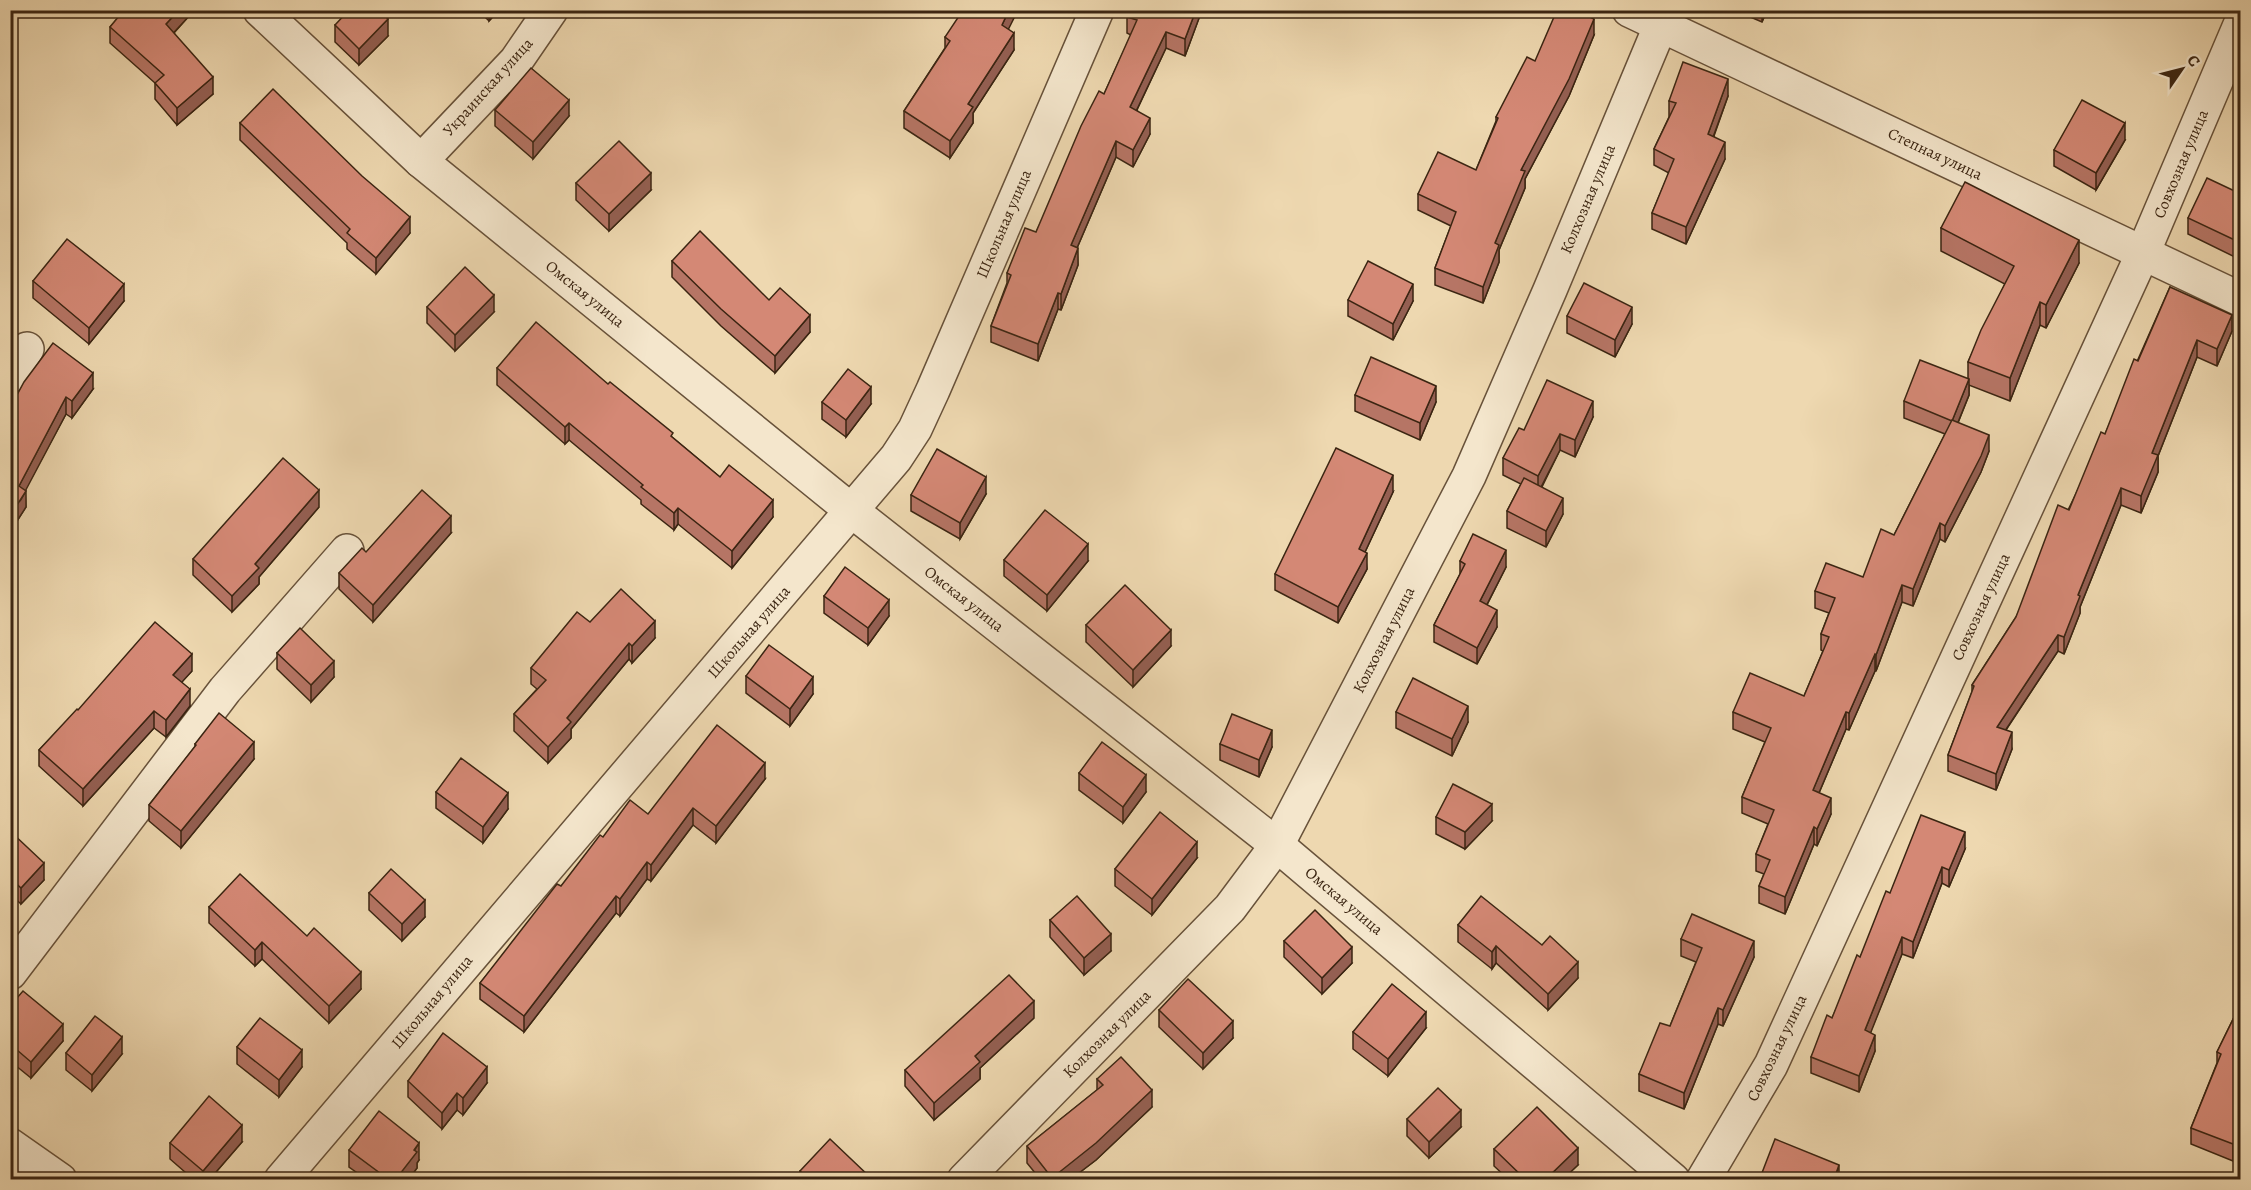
<svg xmlns="http://www.w3.org/2000/svg" width="2251" height="1190" viewBox="0 0 2251 1190" font-family="Alegreya,serif">
  <style>
    .lines { fill: none; stroke-linecap: round; stroke-linejoin: round }
    .minor-casing { stroke: #68523a; stroke-width: 36 }
    .minor { stroke: #f4e6cc; stroke-width: 33 }
    .wall { fill: #b67565; stroke: #3b2512; stroke-width: 1.5 }
    .shaded-wall { fill: #945f52; stroke: #3b2512; stroke-width: 1.5 }
    .building { fill: #d48875; stroke: #3b2512; stroke-width: 1.5 }
    .labels { text-anchor: middle; dominant-baseline: central; stroke-width: 4.5; stroke-linejoin: round; paint-order: stroke }
    .street-label { font-size: 16px; fill: #3b2512; stroke: #f4e6cc }
  </style>
  <rect width="100%" height="100%" fill="#eed8b0"/>
  <filter id="stains"><feTurbulence type="fractalNoise" baseFrequency=".00333" numOctaves="4"/><feColorMatrix values="0 0 0 0 .2 0 0 0 0 .09 0 0 0 0 .02 0 0 0 .5 -.17"/></filter>
  <radialGradient id="worn" r=".72"><stop offset=".6" stop-color="#630" stop-opacity="0"/><stop offset="1" stop-color="#630" stop-opacity=".3"/></radialGradient>
  <g class="lines">
    <g class="minor-casing">
      <g id="minor">
        <polyline points="260,10 421,161 852,511 1277,845 1673,1180"/>
        <polyline points="1629,10 2240,299"/>
        <polyline points="421,161 516,61 551,10"/>
        <polyline points="10,376 27,349"/>
        <polyline points="10,973 225,690 347,551"/>
        <polyline points="10,1145 60,1180"/>
        <polyline points="281,1180 896,458 915,429 933,390 1097,10"/>
        <polyline points="964,1180 1230,908 1277,845 1469,476 1550,290 1667,10"/>
        <polyline points="1703,1180 1771,1065 2143,253 2240,25"/>
      </g>
    </g>
    <use href="#minor" class="minor"/>
  </g>
  <g class="wall">
    <polygon points="109,10 190,10 190,15 174,33 213,94 177,125 155,99 155,83 110,43 110,27 118,18"/>
    <polygon points="478,10 499,10 489,21"/>
    <polygon points="1202,10 1185,56 1166,48 1137,110 1150,134 1133,167 1116,157 1077,248 1078,265 1061,310 1058,309 1038,361 991,342 991,326 1007,283 1007,273 1036,232 1104,94 1131,35 1127,33 1127,17"/>
    <polygon points="1734,10 1767,10 1762,22"/>
    <polygon points="335,25 388,36 359,65 335,42"/>
    <polygon points="1008,29 1014,50 973,113 973,123 950,158 904,128 904,111 945,48 945,37"/>
    <polygon points="1594,35 1569,96 1525,179 1525,188 1499,250 1499,262 1483,303 1435,285 1435,268 1451,226 1418,210 1418,194 1476,170 1496,121 1496,117 1535,61"/>
    <polygon points="1728,96 1714,136 1725,159 1686,244 1652,229 1652,213 1669,173 1654,165 1654,149 1669,117 1669,101"/>
    <polygon points="495,110 569,116 533,159 495,126"/>
    <polygon points="240,123 410,233 376,274 347,249 347,243 240,140"/>
    <polygon points="2125,140 2096,190 2054,166 2054,150"/>
    <polygon points="576,183 651,190 609,231 576,200"/>
    <polygon points="2241,194 2241,260 2188,234 2188,218"/>
    <polygon points="1941,228 2079,263 2046,328 2040,325 2010,401 1969,385 1969,395 1958,423 1989,451 1981,472 1945,542 1940,539 1913,606 1902,602 1876,671 1875,671 1849,730 1846,729 1819,793 1831,814 1817,846 1814,844 1785,914 1759,903 1759,886 1764,874 1756,871 1756,854 1768,824 1742,813 1742,797 1765,742 1733,729 1733,712 1804,696 1823,651 1821,650 1821,634 1829,613 1815,608 1815,591 1863,577 1894,535 1945,434 1904,418 1904,401 1968,379 1968,362 2005,284 1941,251"/>
    <polygon points="672,261 769,300 810,332 775,373 721,326 672,277"/>
    <polygon points="33,281 124,301 89,344 33,298"/>
    <polygon points="2170,287 2232,331 2217,366 2197,357 2158,456 2158,472 2141,513 2121,505 2080,607 2080,613 2064,654 2058,651 2006,730 2012,749 1996,790 1948,771 1948,755 1972,692 1972,685 2016,617 2105,434"/>
    <polygon points="1348,300 1413,301 1393,340 1348,316"/>
    <polygon points="427,307 494,312 455,351 427,323"/>
    <polygon points="1567,316 1632,324 1615,357 1567,333"/>
    <polygon points="497,368 608,384 720,477 773,517 732,568 678,524 674,530 641,504 641,500 569,440 565,444 497,385"/>
    <polygon points="93,389 72,418 66,414 25,490 26,507 10,532 10,408"/>
    <polygon points="1355,395 1436,402 1420,440 1355,411"/>
    <polygon points="822,402 871,404 846,437 822,419"/>
    <polygon points="1593,417 1575,457 1560,450 1542,487 1563,514 1546,547 1507,528 1507,511 1521,484 1503,475 1503,458 1524,430"/>
    <polygon points="1393,492 1365,552 1367,569 1338,623 1275,590 1275,574"/>
    <polygon points="986,494 960,539 911,511 911,495"/>
    <polygon points="319,507 259,577 259,584 232,612 193,575 193,559"/>
    <polygon points="451,533 373,622 339,589 339,573 366,552"/>
    <polygon points="1004,560 1088,561 1047,611 1004,576"/>
    <polygon points="1460,561 1506,567 1487,605 1497,627 1477,664 1434,642 1434,625 1460,574"/>
    <polygon points="824,596 889,616 868,645 824,613"/>
    <polygon points="590,622 655,638 632,663 629,659 571,729 571,738 548,763 514,731 514,714 537,689 531,684 531,668"/>
    <polygon points="1086,625 1171,646 1133,687 1086,642"/>
    <polygon points="277,653 334,677 311,702 277,669"/>
    <polygon points="192,671 181,682 190,706 166,737 154,728 83,806 39,766 39,750 78,710"/>
    <polygon points="746,676 813,694 790,726 746,693"/>
    <polygon points="1396,712 1468,722 1452,756 1396,728"/>
    <polygon points="195,744 254,759 181,848 149,821 149,805 195,747"/>
    <polygon points="1220,744 1272,747 1259,777 1220,760"/>
    <polygon points="1079,773 1146,792 1123,823 1079,790"/>
    <polygon points="765,779 716,843 693,825 651,881 647,879 620,916 616,913 524,1032 480,999 480,983 561,886 648,814"/>
    <polygon points="436,792 508,809 483,843 436,808"/>
    <polygon points="1436,817 1492,821 1465,849 1436,834"/>
    <polygon points="10,831 44,880 21,904 10,894"/>
    <polygon points="1965,849 1949,887 1942,883 1913,958 1902,954 1870,1033 1875,1051 1859,1092 1811,1073 1811,1057 1832,1018 1890,893"/>
    <polygon points="1197,858 1152,915 1115,886 1115,869"/>
    <polygon points="369,893 425,917 402,941 369,910"/>
    <polygon points="209,907 361,989 329,1023 262,959 255,966 209,923"/>
    <polygon points="1050,920 1111,951 1084,975 1050,937"/>
    <polygon points="1458,925 1578,978 1548,1010 1496,963 1492,969 1458,942"/>
    <polygon points="1681,939 1754,957 1723,1026 1718,1024 1684,1109 1639,1091 1639,1074 1670,1026 1696,962 1681,956"/>
    <polygon points="1284,941 1352,963 1322,994 1284,957"/>
    <polygon points="2241,1003 2241,1143 2233,1161 2191,1144 2191,1128 2217,1063 2217,1052"/>
    <polygon points="10,1006 63,1041 31,1078 10,1061"/>
    <polygon points="1159,1010 1233,1038 1203,1069 1159,1027"/>
    <polygon points="1034,1018 980,1068 980,1079 934,1120 905,1086 905,1070"/>
    <polygon points="1426,1028 1388,1076 1353,1049 1353,1032"/>
    <polygon points="237,1047 302,1067 279,1097 237,1064"/>
    <polygon points="66,1053 122,1054 92,1091 66,1070"/>
    <polygon points="1097,1079 1152,1107 1096,1160 1071,1179 1040,1179 1027,1163 1027,1146 1097,1090"/>
    <polygon points="408,1081 487,1083 463,1115 457,1110 442,1129 408,1097"/>
    <polygon points="1407,1119 1461,1127 1429,1158 1407,1136"/>
    <polygon points="242,1142 210,1179 193,1179 170,1159 170,1143"/>
    <polygon points="1494,1149 1578,1165 1563,1179 1508,1179 1494,1166"/>
    <polygon points="349,1150 419,1160 417,1163 417,1168 409,1179 366,1179 349,1167"/>
    <polygon points="800,1171 872,1179 800,1179"/>
  </g>
  <g class="shaded-wall">
    <polygon points="179,10 190,10 190,15 166,41 166,24"/>
    <polygon points="489,10 499,10 489,21"/>
    <polygon points="1009,10 1018,10 1002,42 1002,25"/>
    <polygon points="1196,10 1202,10 1185,56 1185,39"/>
    <polygon points="1762,10 1767,10 1762,22"/>
    <polygon points="388,19 388,36 359,65 359,49"/>
    <polygon points="1594,19 1594,35 1569,96 1525,179 1525,188 1499,250 1499,262 1483,303 1483,287 1495,243 1521,170"/>
    <polygon points="1166,32 1166,48 1130,124 1130,107"/>
    <polygon points="1014,33 1014,50 973,113 973,123 950,158 950,141 968,104"/>
    <polygon points="213,77 213,94 177,125 177,108"/>
    <polygon points="1728,79 1728,96 1708,151 1708,134"/>
    <polygon points="569,100 569,116 533,159 533,142"/>
    <polygon points="1150,118 1150,134 1133,167 1133,150"/>
    <polygon points="2125,123 2125,140 2096,190 2096,173"/>
    <polygon points="1116,141 1116,157 1071,262 1071,245"/>
    <polygon points="1725,142 1725,159 1686,244 1686,227"/>
    <polygon points="651,173 651,190 609,231 609,214"/>
    <polygon points="410,217 410,233 376,274 376,258"/>
    <polygon points="2079,240 2079,263 2046,328 2046,305"/>
    <polygon points="1078,248 1078,265 1061,310 1061,294"/>
    <polygon points="124,284 124,301 89,344 89,328"/>
    <polygon points="1413,284 1413,301 1393,340 1393,324"/>
    <polygon points="1058,293 1058,309 1038,361 1038,344"/>
    <polygon points="494,295 494,312 455,351 455,335"/>
    <polygon points="2040,302 2040,325 2010,401 2010,378"/>
    <polygon points="1632,307 1632,324 1615,357 1615,340"/>
    <polygon points="810,315 810,332 775,373 775,356"/>
    <polygon points="2232,315 2232,331 2217,366 2217,349"/>
    <polygon points="2197,340 2197,357 2158,456 2158,472 2141,513 2141,496 2152,453"/>
    <polygon points="93,373 93,389 72,418 72,401"/>
    <polygon points="1969,379 1969,395 1952,437 1952,421"/>
    <polygon points="1436,386 1436,402 1420,440 1420,423"/>
    <polygon points="871,387 871,404 846,437 846,420"/>
    <polygon points="66,397 66,414 20,501 26,491 26,507 10,532 10,516 19,486"/>
    <polygon points="1593,401 1593,417 1575,457 1575,440"/>
    <polygon points="569,423 569,440 565,444 565,427"/>
    <polygon points="1560,434 1560,450 1538,493 1538,476"/>
    <polygon points="1989,435 1989,451 1981,472 1945,542 1945,526"/>
    <polygon points="1393,475 1393,492 1359,565 1359,549"/>
    <polygon points="986,477 986,494 960,539 960,523"/>
    <polygon points="2121,488 2121,505 2080,607 2080,613 2064,654 2064,637 2078,595"/>
    <polygon points="319,490 319,507 259,577 259,584 232,612 232,596 255,564"/>
    <polygon points="1563,498 1563,514 1546,547 1546,531"/>
    <polygon points="773,500 773,517 732,568 732,551"/>
    <polygon points="678,508 678,524 674,530 674,513"/>
    <polygon points="451,516 451,533 373,622 373,605"/>
    <polygon points="1940,523 1940,539 1913,606 1913,589"/>
    <polygon points="1088,544 1088,561 1047,611 1047,595"/>
    <polygon points="1506,550 1506,567 1480,618 1480,601"/>
    <polygon points="1367,553 1367,569 1338,623 1338,607"/>
    <polygon points="1902,585 1902,602 1876,671 1876,655"/>
    <polygon points="889,600 889,616 868,645 868,628"/>
    <polygon points="1497,610 1497,627 1477,664 1477,648"/>
    <polygon points="655,621 655,638 632,663 632,646"/>
    <polygon points="1171,630 1171,646 1133,687 1133,670"/>
    <polygon points="2058,635 2058,651 1997,743 1997,727"/>
    <polygon points="629,643 629,659 571,729 571,738 548,763 548,747 567,718"/>
    <polygon points="192,654 192,671 173,692 173,675"/>
    <polygon points="1875,654 1875,671 1849,730 1849,713"/>
    <polygon points="334,661 334,677 311,702 311,685"/>
    <polygon points="813,677 813,694 790,726 790,709"/>
    <polygon points="190,689 190,706 166,737 166,720"/>
    <polygon points="1468,706 1468,722 1452,756 1452,739"/>
    <polygon points="154,711 154,728 83,806 83,789"/>
    <polygon points="1846,712 1846,729 1813,807 1813,790"/>
    <polygon points="1272,730 1272,747 1259,777 1259,760"/>
    <polygon points="2012,732 2012,749 1996,790 1996,774"/>
    <polygon points="254,742 254,759 181,848 181,831"/>
    <polygon points="765,763 765,779 716,843 716,826"/>
    <polygon points="1146,775 1146,792 1123,823 1123,807"/>
    <polygon points="508,793 508,809 483,843 483,827"/>
    <polygon points="1831,798 1831,814 1817,846 1817,829"/>
    <polygon points="1492,804 1492,821 1465,849 1465,832"/>
    <polygon points="693,808 693,825 651,881 651,865"/>
    <polygon points="1814,827 1814,844 1785,914 1785,897"/>
    <polygon points="1965,832 1965,849 1949,887 1949,870"/>
    <polygon points="1197,842 1197,858 1152,915 1152,899"/>
    <polygon points="647,862 647,879 620,916 620,899"/>
    <polygon points="44,863 44,880 21,904 21,888"/>
    <polygon points="1942,867 1942,883 1913,958 1913,942"/>
    <polygon points="616,896 616,913 524,1032 524,1016"/>
    <polygon points="425,900 425,917 402,941 402,924"/>
    <polygon points="1111,934 1111,951 1084,975 1084,958"/>
    <polygon points="1902,937 1902,954 1865,1047 1865,1030"/>
    <polygon points="1754,941 1754,957 1723,1026 1723,1010"/>
    <polygon points="262,942 262,959 255,966 255,950"/>
    <polygon points="1496,946 1496,963 1492,969 1492,952"/>
    <polygon points="1352,947 1352,963 1322,994 1322,978"/>
    <polygon points="1578,962 1578,978 1548,1010 1548,994"/>
    <polygon points="361,972 361,989 329,1023 329,1006"/>
    <polygon points="1034,1001 1034,1018 980,1068 980,1079 934,1120 934,1103 975,1056"/>
    <polygon points="1718,1008 1718,1024 1684,1109 1684,1093"/>
    <polygon points="1426,1012 1426,1028 1388,1076 1388,1059"/>
    <polygon points="1233,1021 1233,1038 1203,1069 1203,1053"/>
    <polygon points="63,1024 63,1041 31,1078 31,1062"/>
    <polygon points="1875,1035 1875,1051 1859,1092 1859,1076"/>
    <polygon points="122,1037 122,1054 92,1091 92,1075"/>
    <polygon points="302,1050 302,1067 279,1097 279,1080"/>
    <polygon points="487,1067 487,1083 463,1115 463,1098"/>
    <polygon points="1152,1090 1152,1107 1096,1160 1071,1179 1052,1179 1052,1178"/>
    <polygon points="457,1093 457,1110 442,1129 442,1113"/>
    <polygon points="1461,1110 1461,1127 1429,1158 1429,1142"/>
    <polygon points="242,1125 242,1142 210,1179 203,1179 203,1171"/>
    <polygon points="2241,1126 2241,1143 2233,1161 2233,1144"/>
    <polygon points="419,1143 419,1160 417,1163 417,1168 409,1179 396,1179"/>
    <polygon points="1578,1148 1578,1165 1563,1179 1546,1179"/>
    <polygon points="1839,1165 1839,1179 1834,1179"/>
  </g>
  <g class="building">
    <polygon points="124,10 179,10 166,24 213,77 177,108 155,83 164,75 110,27"/>
    <polygon points="349,10 379,10 388,19 359,49 335,25"/>
    <polygon points="963,10 1009,10 1002,25 1014,33 968,104 973,107 950,141 904,111 950,41 945,37"/>
    <polygon points="1130,10 1196,10 1185,39 1166,32 1130,107 1150,118 1133,150 1116,141 1071,245 1078,248 1061,294 1058,293 1038,344 991,326 1011,275 1007,273 1025,228 1036,232 1081,126 1099,91 1104,94 1137,20 1127,17"/>
    <polygon points="1557,10 1575,10 1594,19 1569,79 1521,170 1525,171 1495,243 1499,245 1483,287 1435,268 1456,212 1418,194 1438,152 1476,170 1498,118 1496,117 1527,57 1535,61"/>
    <polygon points="1683,62 1728,79 1708,134 1725,142 1686,227 1652,213 1674,159 1654,149 1676,103 1669,101"/>
    <polygon points="531,68 569,100 533,142 495,110"/>
    <polygon points="273,89 362,176 410,217 376,258 347,233 350,229 240,123"/>
    <polygon points="2082,100 2125,123 2096,173 2054,150"/>
    <polygon points="619,141 651,173 609,214 576,183"/>
    <polygon points="2207,178 2241,194 2241,243 2188,218"/>
    <polygon points="1965,182 2079,240 2046,305 2040,302 2010,378 1968,362 1981,330 2014,266 1941,228"/>
    <polygon points="700,231 769,300 780,288 810,315 775,356 721,309 672,261"/>
    <polygon points="67,239 124,284 89,328 33,281"/>
    <polygon points="1368,261 1413,284 1393,324 1348,300"/>
    <polygon points="465,267 494,295 455,335 427,307"/>
    <polygon points="1584,283 1632,307 1615,340 1567,316"/>
    <polygon points="2170,287 2232,315 2217,349 2197,340 2152,453 2158,455 2141,496 2121,488 2078,595 2080,596 2064,637 2058,635 1997,727 2012,732 1996,774 1948,755 1974,686 1972,685 2016,617 2058,505 2069,510 2101,432 2105,434 2134,359 2138,361"/>
    <polygon points="536,322 608,384 610,382 673,433 671,436 720,477 729,465 773,500 732,551 678,508 674,513 641,487 643,485 569,423 565,427 497,368"/>
    <polygon points="53,343 93,373 72,401 66,397 19,486 26,491 10,516 10,408 24,382"/>
    <polygon points="1371,357 1436,386 1420,423 1355,395"/>
    <polygon points="1920,360 1969,379 1952,421 1904,401"/>
    <polygon points="848,369 871,387 846,420 822,402"/>
    <polygon points="1547,380 1593,401 1575,440 1560,434 1538,476 1503,458 1519,428 1524,430"/>
    <polygon points="1952,420 1989,435 1981,456 1945,526 1940,523 1913,589 1902,585 1876,655 1875,654 1849,713 1846,712 1813,790 1831,798 1817,829 1814,827 1785,897 1759,886 1770,860 1756,854 1774,810 1742,797 1771,728 1733,712 1750,673 1804,696 1829,637 1821,634 1835,598 1815,591 1826,563 1863,577 1881,529 1894,535"/>
    <polygon points="1336,448 1393,475 1359,549 1367,553 1338,607 1275,574"/>
    <polygon points="937,449 986,477 960,523 911,495"/>
    <polygon points="283,458 319,490 255,564 259,568 232,596 193,559"/>
    <polygon points="1524,478 1563,498 1546,531 1507,511"/>
    <polygon points="422,490 451,516 373,605 339,573 362,548 366,552"/>
    <polygon points="1045,510 1088,544 1047,595 1004,560"/>
    <polygon points="1473,534 1506,550 1480,601 1497,610 1477,648 1434,625 1465,564 1460,561"/>
    <polygon points="845,567 889,600 868,628 824,596"/>
    <polygon points="1125,585 1171,630 1133,670 1086,625"/>
    <polygon points="621,589 655,621 632,646 629,643 567,718 571,722 548,747 514,714 546,680 531,668 577,612 590,622"/>
    <polygon points="155,622 192,654 173,675 190,689 166,720 154,711 83,789 39,750 77,709 78,710"/>
    <polygon points="300,628 334,661 311,685 277,653"/>
    <polygon points="769,645 813,677 790,709 746,676"/>
    <polygon points="1413,678 1468,706 1452,739 1396,712"/>
    <polygon points="219,713 254,742 181,831 149,805 196,745 195,744"/>
    <polygon points="1232,714 1272,730 1259,760 1220,744"/>
    <polygon points="717,725 765,763 716,826 693,808 651,865 647,862 620,899 616,896 524,1016 480,983 557,884 561,886 600,835 603,837 630,800 648,814"/>
    <polygon points="1102,742 1146,775 1123,807 1079,773"/>
    <polygon points="461,758 508,793 483,827 436,792"/>
    <polygon points="1453,784 1492,804 1465,832 1436,817"/>
    <polygon points="1160,812 1197,842 1152,899 1115,869"/>
    <polygon points="1921,815 1965,832 1949,870 1942,867 1913,942 1902,937 1865,1030 1875,1035 1859,1076 1811,1057 1827,1015 1832,1018 1857,955 1860,957 1886,891 1890,893"/>
    <polygon points="10,831 44,863 21,888 10,878"/>
    <polygon points="391,869 425,900 402,924 369,893"/>
    <polygon points="240,874 307,936 314,928 361,972 329,1006 262,942 255,950 209,907"/>
    <polygon points="1077,896 1111,934 1084,958 1050,920"/>
    <polygon points="1481,896 1542,945 1550,936 1578,962 1548,994 1496,946 1492,952 1458,925"/>
    <polygon points="1315,910 1352,947 1322,978 1284,941"/>
    <polygon points="1692,914 1754,941 1723,1010 1718,1008 1684,1093 1639,1074 1660,1023 1670,1026 1702,948 1681,939"/>
    <polygon points="1009,975 1034,1001 975,1056 980,1062 934,1103 905,1070"/>
    <polygon points="1188,979 1233,1021 1203,1053 1159,1010"/>
    <polygon points="1392,984 1426,1012 1388,1059 1353,1032"/>
    <polygon points="23,991 63,1024 31,1062 10,1044 10,1006"/>
    <polygon points="2241,1003 2241,1126 2233,1144 2191,1128 2221,1054 2217,1052"/>
    <polygon points="95,1016 122,1037 92,1075 66,1053"/>
    <polygon points="260,1018 302,1050 279,1080 237,1047"/>
    <polygon points="443,1033 487,1067 463,1098 457,1093 442,1113 408,1081"/>
    <polygon points="1121,1057 1152,1090 1096,1143 1052,1178 1027,1146 1103,1085 1097,1079"/>
    <polygon points="1438,1088 1461,1110 1429,1142 1407,1119"/>
    <polygon points="209,1096 242,1125 203,1171 170,1143"/>
    <polygon points="1537,1107 1578,1148 1546,1179 1525,1179 1494,1149"/>
    <polygon points="379,1111 419,1143 414,1150 417,1152 396,1179 388,1179 349,1150"/>
    <polygon points="830,1139 872,1179 808,1179 800,1171"/>
    <polygon points="1775,1139 1839,1165 1834,1179 1765,1179 1760,1178"/>
  </g>
  <g class="labels">
    <g class="street-label">
      <text transform="translate(488 87) rotate(-48)">Украинская улица</text>
      <text transform="translate(1935 154) rotate(25)">Степная улица</text>
      <text transform="translate(2181 164) rotate(-67)">Совхозная улица</text>
      <text transform="translate(1588 199) rotate(-67)">Колхозная улица</text>
      <text transform="translate(1004 224) rotate(-67)">Школьная улица</text>
      <text transform="translate(585 294) rotate(39)">Омская улица</text>
      <text transform="translate(964 599) rotate(38)">Омская улица</text>
      <text transform="translate(1981 607) rotate(-65)">Совхозная улица</text>
      <text transform="translate(749 632) rotate(-49)">Школьная улица</text>
      <text transform="translate(1384 640) rotate(-63)">Колхозная улица</text>
      <text transform="translate(1344 901) rotate(40)">Омская улица</text>
      <text transform="translate(432 1002) rotate(-50)">Школьная улица</text>
      <text transform="translate(1107 1034) rotate(-45)">Колхозная улица</text>
      <text transform="translate(1777 1048) rotate(-64)">Совхозная улица</text>
    </g>
  </g>
  <rect width="2251" height="1190" fill="none" stroke="#eed8b0" stroke-width="36"/>
  <rect x="12" y="12" width="2227" height="1166" fill="none" stroke="#3b2512" stroke-width="3"/>
  <rect x="18" y="18" width="2215" height="1154" fill="none" stroke="#3b2512" stroke-width="1.5"/>
  <g transform="translate(2182 69) rotate(55)" stroke="#f4e6cc" stroke-width="4.5" paint-order="stroke">
  <path d="M0-4.5L10 22L0 15L-10 22Z" fill="#3b2512"/>
  <text y="-9" font-size="16" font-weight="bold" text-anchor="middle" fill="#3b2512">С</text>
  </g>
  <rect width="100%" height="100%" filter="url(#stains)"/>
  <rect width="100%" height="100%" fill="url(#worn)"/>
</svg>
